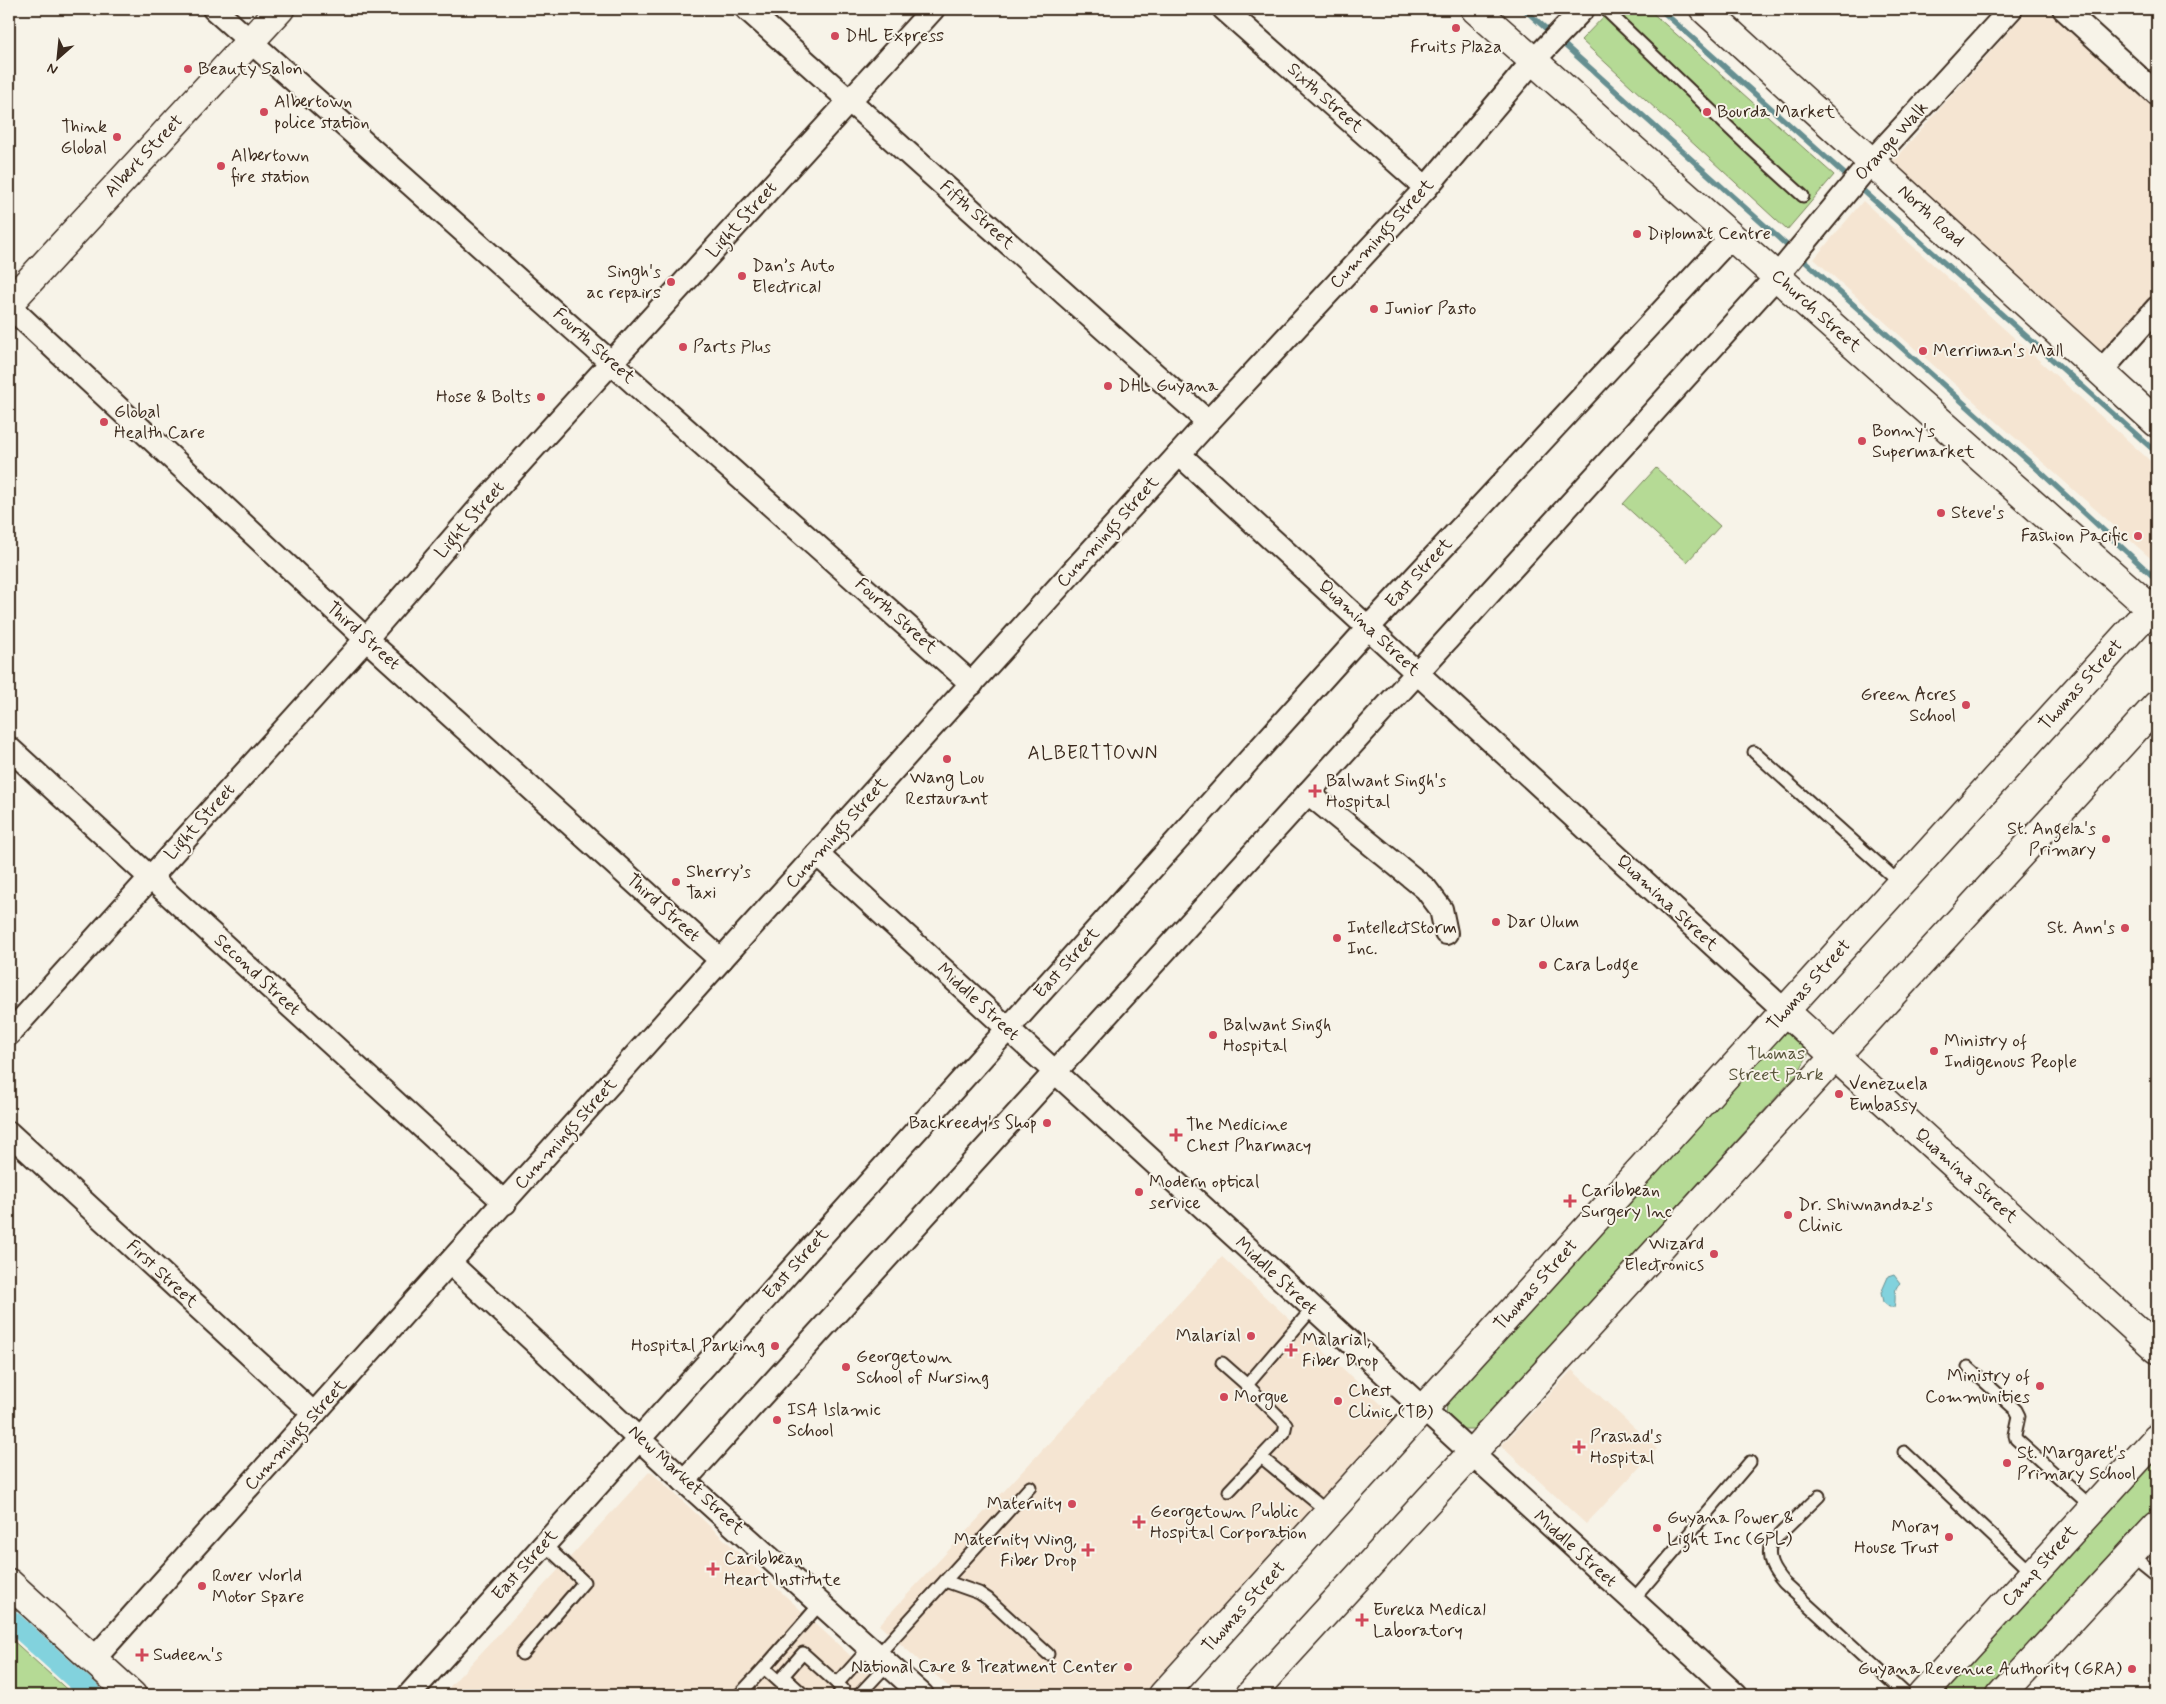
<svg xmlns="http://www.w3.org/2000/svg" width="2166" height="1704" viewBox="0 0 2166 1704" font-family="Mynerve,sans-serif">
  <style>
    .built { fill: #f5e5d2 }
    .green { fill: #b5da95; stroke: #78825a }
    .water { fill: #82d2dd; stroke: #668f91 }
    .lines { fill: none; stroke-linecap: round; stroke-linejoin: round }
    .stream { stroke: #668f91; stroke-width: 5.5 }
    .canal { stroke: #82d2dd; stroke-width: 21 }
    .lane-casing { stroke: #3b2a1e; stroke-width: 15 }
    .street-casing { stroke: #3b2a1e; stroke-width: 26 }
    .secondary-casing { stroke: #3b2a1e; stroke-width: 31 }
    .lane { stroke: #f7f3e8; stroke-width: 11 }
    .street { stroke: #f7f3e8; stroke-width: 22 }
    .secondary { stroke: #f7f3e8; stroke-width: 28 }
    .poi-dot { fill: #d1495b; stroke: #f7f3e8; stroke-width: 2 }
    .labels { text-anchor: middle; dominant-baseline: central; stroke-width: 4; stroke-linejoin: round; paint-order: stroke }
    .poi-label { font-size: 18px; fill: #3b2a1e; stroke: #f7f3e8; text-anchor: start }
    .street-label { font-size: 18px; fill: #3b2a1e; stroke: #f7f3e8 }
    .park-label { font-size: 18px; fill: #5a563c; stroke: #f7f3e8 }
    .neighbourhood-label { font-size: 19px; letter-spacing: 1px; fill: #3b2a1e; stroke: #f7f3e8 }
  </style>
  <rect width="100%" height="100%" fill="#f7f3e8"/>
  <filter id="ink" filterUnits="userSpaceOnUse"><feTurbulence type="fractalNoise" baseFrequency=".02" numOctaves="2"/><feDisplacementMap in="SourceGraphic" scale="10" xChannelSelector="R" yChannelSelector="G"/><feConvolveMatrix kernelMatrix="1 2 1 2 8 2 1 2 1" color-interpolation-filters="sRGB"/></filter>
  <g filter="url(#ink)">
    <g class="built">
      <polygon points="2029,9 2046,9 2157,111 2157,294 2100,356 1890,164"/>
      <polygon points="1863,201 2157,467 2157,564 1814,259"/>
      <polygon points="1222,1257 1396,1418 1142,1695 958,1695 879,1625"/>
      <polygon points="1572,1370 1657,1449 1586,1524 1501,1446"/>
      <polygon points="650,1471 893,1695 442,1695"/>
    </g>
    <g class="green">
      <polygon points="1611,9 1648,9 1834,175 1787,230 1581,40"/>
      <polygon points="1656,468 1720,526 1687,562 1623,504"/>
      <path d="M1785 1030C1797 1034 1803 1043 1808 1055L1798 1073 1476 1429H1463L1446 1414 1447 1404 1767 1039Z"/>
      <polygon points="2157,1448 2157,1506 1982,1695 1930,1695"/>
      <polygon points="9,1637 73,1695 9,1695"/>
    </g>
    <path class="water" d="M1894 1275 1900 1283C1892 1290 1897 1297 1894 1307H1889L1883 1302 1881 1293 1888 1277Z"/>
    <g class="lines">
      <g class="stream">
        <polyline points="1524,9 1552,34"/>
        <polyline points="1660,9 1850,179"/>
        <polyline points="1559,40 1792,250"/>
        <polyline points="1857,185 2157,453"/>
        <polyline points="1799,256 2033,465 2157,580"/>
      </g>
      <polyline class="canal" points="9,1619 93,1695"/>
      <g class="lane-casing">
        <g id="lane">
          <polyline points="1605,9 1748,146 1803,196"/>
          <polyline points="1754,752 1901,884"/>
          <polyline points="1222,1363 1247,1385 1286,1424 1284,1433 1229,1491"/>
          <polyline points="1968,1367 2016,1410 2019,1416 2015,1435 2016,1439 2093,1508"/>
          <polyline points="1247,1385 1312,1309"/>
          <polyline points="1904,1452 2033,1574"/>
          <polyline points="1261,1457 1329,1513"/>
          <path d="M1819 1496 1771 1543C1766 1559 1773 1570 1784 1583L1906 1695"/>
          <polyline points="2131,1555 2157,1576"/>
          <polyline points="945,1581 979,1593 988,1599 1048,1654"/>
          <polyline points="1632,1601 1750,1462"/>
          <polyline points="522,1654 584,1582 544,1544"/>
          <polyline points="877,1656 1030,1487"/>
          <polyline points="837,1684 869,1648"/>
          <polyline points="739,1695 764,1668"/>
          <polyline points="794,1695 764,1668 820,1604"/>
          <polyline points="804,1695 783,1676 803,1653 843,1689 838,1695"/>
          <polyline points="859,1695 887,1665"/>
        </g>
      </g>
      <g class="street-casing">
        <g id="street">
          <polyline points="214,9 972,684"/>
          <polyline points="747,9 1208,422"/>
          <polyline points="1224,9 1426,188"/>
          <polyline points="2064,9 2157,94"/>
          <polyline points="9,306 366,639 721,960"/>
          <polyline points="2101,371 2157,308"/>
          <polyline points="1179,454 1785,1011"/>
          <polyline points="9,748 505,1203"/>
          <polyline points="1308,793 1426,889 1441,909 1446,933"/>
          <polyline points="818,855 1736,1695"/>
          <polyline points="9,1034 366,639 488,498 933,9"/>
          <polyline points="9,1133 314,1414"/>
          <polyline points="450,1263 684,1481 922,1695"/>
          <polyline points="684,1481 1777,276 1872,161 2011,9"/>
          <polyline points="93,1660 721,960 1208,422 1426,188 1533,61 1583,9"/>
          <polyline points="409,1695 1368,628 1732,236"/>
        </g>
      </g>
      <g class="secondary-casing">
        <g id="secondary">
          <polyline points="1475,9 2157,614"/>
          <polyline points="1704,9 2157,423"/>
          <polyline points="9,303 280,9"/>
          <polyline points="1785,1011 2157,1349"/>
          <polyline points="9,1583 132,1695"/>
          <polyline points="1163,1695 2151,608"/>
          <polyline points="1250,1695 2157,705"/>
          <polyline points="1922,1695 2157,1438"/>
          <polyline points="2001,1695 2157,1526"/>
        </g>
      </g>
      <use href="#lane" class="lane"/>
      <use href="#street" class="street"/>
      <use href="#secondary" class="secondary"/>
    </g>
  </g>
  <g class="poi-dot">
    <circle cx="1456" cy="28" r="5"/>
    <circle cx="835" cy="36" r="5"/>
    <circle cx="188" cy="69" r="5"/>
    <circle cx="264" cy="112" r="5"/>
    <circle cx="1707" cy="112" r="5"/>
    <circle cx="117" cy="137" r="5"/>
    <circle cx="221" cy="166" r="5"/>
    <circle cx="1637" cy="234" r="5"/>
    <circle cx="742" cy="276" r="5"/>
    <circle cx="671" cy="282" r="5"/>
    <circle cx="1374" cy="309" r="5"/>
    <circle cx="683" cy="347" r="5"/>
    <circle cx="1923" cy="351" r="5"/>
    <circle cx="1108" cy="386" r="5"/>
    <circle cx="541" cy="397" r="5"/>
    <circle cx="104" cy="422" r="5"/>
    <circle cx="1862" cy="441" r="5"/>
    <circle cx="1941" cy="513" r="5"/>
    <circle cx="2138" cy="536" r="5"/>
    <circle cx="1966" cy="705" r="5"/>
    <circle cx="947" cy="759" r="5"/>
    <path d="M1312.5 783.5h5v5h5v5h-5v5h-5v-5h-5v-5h5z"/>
    <circle cx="2106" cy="839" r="5"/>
    <circle cx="676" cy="882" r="5"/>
    <circle cx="1496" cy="922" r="5"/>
    <circle cx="2125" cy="928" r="5"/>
    <circle cx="1337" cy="938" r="5"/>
    <circle cx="1543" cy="965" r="5"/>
    <circle cx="1213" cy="1035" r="5"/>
    <circle cx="1934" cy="1051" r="5"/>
    <circle cx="1839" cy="1094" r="5"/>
    <circle cx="1047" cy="1123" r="5"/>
    <path d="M1173.5 1127.5h5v5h5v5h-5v5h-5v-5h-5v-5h5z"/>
    <circle cx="1139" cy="1192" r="5"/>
    <path d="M1567.5 1193.5h5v5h5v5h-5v5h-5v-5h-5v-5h5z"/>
    <circle cx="1788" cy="1215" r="5"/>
    <circle cx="1714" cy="1254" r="5"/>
    <circle cx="1251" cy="1336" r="5"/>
    <circle cx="775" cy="1346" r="5"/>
    <path d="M1288.5 1342.5h5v5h5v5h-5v5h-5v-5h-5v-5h5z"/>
    <circle cx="846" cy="1367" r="5"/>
    <circle cx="2040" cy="1386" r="5"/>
    <circle cx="1224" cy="1397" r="5"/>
    <circle cx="1338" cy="1401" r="5"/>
    <circle cx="777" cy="1420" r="5"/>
    <path d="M1576.5 1439.5h5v5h5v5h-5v5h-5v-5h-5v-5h5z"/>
    <circle cx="2007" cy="1463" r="5"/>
    <circle cx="1072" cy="1504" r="5"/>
    <path d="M1136.5 1514.5h5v5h5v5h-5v5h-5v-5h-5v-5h5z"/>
    <circle cx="1657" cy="1528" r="5"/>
    <circle cx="1949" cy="1537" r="5"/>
    <path d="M1085.5 1542.5h5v5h5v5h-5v5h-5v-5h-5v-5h5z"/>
    <path d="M710.5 1561.5h5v5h5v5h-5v5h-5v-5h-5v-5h5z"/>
    <circle cx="202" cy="1586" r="5"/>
    <path d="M1359.5 1612.5h5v5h5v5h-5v5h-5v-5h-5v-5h5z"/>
    <path d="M139.5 1647.5h5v5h5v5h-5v5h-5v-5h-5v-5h5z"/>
    <circle cx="1128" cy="1667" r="5"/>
    <circle cx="2132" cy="1669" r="5"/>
  </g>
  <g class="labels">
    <g class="poi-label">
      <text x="845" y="36">DHL Express</text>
      <text x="1456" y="47" text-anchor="middle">Fruits Plaza</text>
      <text x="198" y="69">Beauty Salon</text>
      <text x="274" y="102">Albertown<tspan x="274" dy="21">police station</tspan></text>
      <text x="1717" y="112">Bourda Market</text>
      <text x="107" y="127" text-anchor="end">Think<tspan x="107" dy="21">Global</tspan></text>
      <text x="231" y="156">Albertown<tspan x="231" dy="21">fire station</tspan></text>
      <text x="1647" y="234">Diplomat Centre</text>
      <text x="752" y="266">Dan’s Auto<tspan x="752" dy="21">Electrical</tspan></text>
      <text x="661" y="272" text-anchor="end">Singh's<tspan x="661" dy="21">ac repairs</tspan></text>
      <text x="1384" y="309">Junior Pasto</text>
      <text x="693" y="347">Parts Plus</text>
      <text x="1933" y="351">Merriman's Mall</text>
      <text x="1118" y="386">DHL Guyana</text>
      <text x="531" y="397" text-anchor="end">Hose &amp; Bolts</text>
      <text x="114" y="412">Global<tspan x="114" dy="21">Health Care</tspan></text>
      <text x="1872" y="431">Bonny's<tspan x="1872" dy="21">Supermarket</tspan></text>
      <text x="1951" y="513">Steve's</text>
      <text x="2128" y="536" text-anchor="end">Fashion Pacific</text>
      <text x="1956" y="695" text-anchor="end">Green Acres<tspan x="1956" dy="21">School</tspan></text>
      <text x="947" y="778" text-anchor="middle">Wang Lou<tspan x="947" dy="21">Restaurant</tspan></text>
      <text x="1326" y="781">Balwant Singh's<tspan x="1326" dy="21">Hospital</tspan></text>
      <text x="2096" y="829" text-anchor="end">St. Angela's<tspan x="2096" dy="21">Primary</tspan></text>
      <text x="686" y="872">Sherry’s<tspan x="686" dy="21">Taxi</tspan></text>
      <text x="1506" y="922">Dar Ulum</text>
      <text x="1347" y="928">IntellectStorm<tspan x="1347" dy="21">Inc.</tspan></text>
      <text x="2115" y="928" text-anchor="end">St. Ann's</text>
      <text x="1553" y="965">Cara Lodge</text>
      <text x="1223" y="1025">Balwant Singh<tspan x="1223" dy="21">Hospital</tspan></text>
      <text x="1944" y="1041">Ministry of<tspan x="1944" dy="21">Indigenous People</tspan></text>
      <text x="1849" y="1084">Venezuela<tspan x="1849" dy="21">Embassy</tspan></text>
      <text x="1037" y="1123" text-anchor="end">Backreedy's Shop</text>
      <text x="1186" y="1125">The Medicine<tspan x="1186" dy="21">Chest Pharmacy</tspan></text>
      <text x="1149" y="1182">Modern optical<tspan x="1149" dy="21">service</tspan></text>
      <text x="1581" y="1191">Caribbean<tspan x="1581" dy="21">Surgery Inc</tspan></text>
      <text x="1798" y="1205">Dr. Shiwnandaz's<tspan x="1798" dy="21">Clinic</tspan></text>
      <text x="1704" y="1244" text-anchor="end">Wizard<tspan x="1704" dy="21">Electronics</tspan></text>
      <text x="1241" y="1336" text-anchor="end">Malarial</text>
      <text x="1302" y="1340">Malarial,<tspan x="1302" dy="21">Fiber Drop</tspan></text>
      <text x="765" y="1346" text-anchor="end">Hospital Parking</text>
      <text x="856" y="1357">Georgetown<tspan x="856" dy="21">School of Nursing</tspan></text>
      <text x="2030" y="1376" text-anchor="end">Ministry of<tspan x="2030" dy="21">Communities</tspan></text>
      <text x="1348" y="1391">Chest<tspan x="1348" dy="21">Clinic (TB)</tspan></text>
      <text x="1234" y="1397">Morgue</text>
      <text x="787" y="1410">ISA Islamic<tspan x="787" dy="21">School</tspan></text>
      <text x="1590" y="1437">Prashad's<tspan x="1590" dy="21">Hospital</tspan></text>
      <text x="2017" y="1453">St. Margaret's<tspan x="2017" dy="21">Primary School</tspan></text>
      <text x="1062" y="1504" text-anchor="end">Maternity</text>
      <text x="1150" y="1512">Georgetown Public<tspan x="1150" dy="21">Hospital Corporation</tspan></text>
      <text x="1667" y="1518">Guyana Power &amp;<tspan x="1667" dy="21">Light Inc (GPL)</tspan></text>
      <text x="1939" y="1527" text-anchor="end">Moray<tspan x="1939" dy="21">House Trust</tspan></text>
      <text x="1077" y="1540" text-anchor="end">Maternity Wing,<tspan x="1077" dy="21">Fiber Drop</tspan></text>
      <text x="724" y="1559">Caribbean<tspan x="724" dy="21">Heart Institute</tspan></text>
      <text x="212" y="1576">Rover World<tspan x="212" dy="21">Motor Spare</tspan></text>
      <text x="1373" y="1610">Eureka Medical<tspan x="1373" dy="21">Laboratory</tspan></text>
      <text x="153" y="1655">Sudeen's</text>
      <text x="1118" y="1667" text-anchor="end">National Care &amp; Treatment Center</text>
      <text x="2122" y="1669" text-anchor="end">Guyana Revenue Authority (GRA)</text>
    </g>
    <g class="street-label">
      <text transform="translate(1325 98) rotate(42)">Sixth Street</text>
      <text transform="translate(1892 141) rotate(-48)">Orange Walk</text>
      <text transform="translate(144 156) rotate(-47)">Albert Street</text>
      <text transform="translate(977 215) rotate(42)">Fifth Street</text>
      <text transform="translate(1931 216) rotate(42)">North Road</text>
      <text transform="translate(742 220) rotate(-48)">Light Street</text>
      <text transform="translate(1382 234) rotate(-47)">Cummings Street</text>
      <text transform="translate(1816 311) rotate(42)">Church Street</text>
      <text transform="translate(594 346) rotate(42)">Fourth Street</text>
      <text transform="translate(470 520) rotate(-49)">Light Street</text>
      <text transform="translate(1108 532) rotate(-48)">Cummings Street</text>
      <text transform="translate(1419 573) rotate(-47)">East Street</text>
      <text transform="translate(896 616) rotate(42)">Fourth Street</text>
      <text transform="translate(1369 628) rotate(43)">Quamina Street</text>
      <text transform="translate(363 636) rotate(42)">Third Street</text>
      <text transform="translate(2081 685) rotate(-48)">Thomas Street</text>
      <text transform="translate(200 822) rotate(-48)">Light Street</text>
      <text transform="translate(837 833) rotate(-48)">Cummings Street</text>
      <text transform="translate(1667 903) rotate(43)">Quamina Street</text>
      <text transform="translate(663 908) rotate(42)">Third Street</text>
      <text transform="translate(1067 963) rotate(-48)">East Street</text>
      <text transform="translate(257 975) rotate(43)">Second Street</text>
      <text transform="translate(1809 985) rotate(-48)">Thomas Street</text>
      <text transform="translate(978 1002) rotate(43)">Middle Street</text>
      <text transform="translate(566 1134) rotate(-48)">Cummings Street</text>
      <text transform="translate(1966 1176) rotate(42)">Quamina Street</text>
      <text transform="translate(796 1264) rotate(-48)">East Street</text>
      <text transform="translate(162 1274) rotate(43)">First Street</text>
      <text transform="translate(1276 1276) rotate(43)">Middle Street</text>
      <text transform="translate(1536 1285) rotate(-48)">Thomas Street</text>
      <text transform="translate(296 1435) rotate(-48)">Cummings Street</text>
      <text transform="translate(686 1480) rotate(43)">New Market Street</text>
      <text transform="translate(1575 1549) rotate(42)">Middle Street</text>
      <text transform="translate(525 1565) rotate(-48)">East Street</text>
      <text transform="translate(2040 1566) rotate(-48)">Camp Street</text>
      <text transform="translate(1244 1607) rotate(-48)">Thomas Street</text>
    </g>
    <g class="park-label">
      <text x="1776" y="1054">Thomas<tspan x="1776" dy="21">Street Park</tspan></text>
    </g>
    <g class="neighbourhood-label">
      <text x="1093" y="753">ALBERTTOWN</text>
    </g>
  </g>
  <rect width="2166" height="1704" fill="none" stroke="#f7f3e8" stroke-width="30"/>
  <rect x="15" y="15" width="2136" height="1674" fill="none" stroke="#3b2a1e" stroke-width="2" filter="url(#ink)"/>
  <g transform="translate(58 58) rotate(207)" stroke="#f7f3e8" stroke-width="4" paint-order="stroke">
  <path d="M0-4L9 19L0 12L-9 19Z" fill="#3b2a1e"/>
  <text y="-8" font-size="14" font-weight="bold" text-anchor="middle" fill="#3b2a1e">N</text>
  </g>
</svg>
